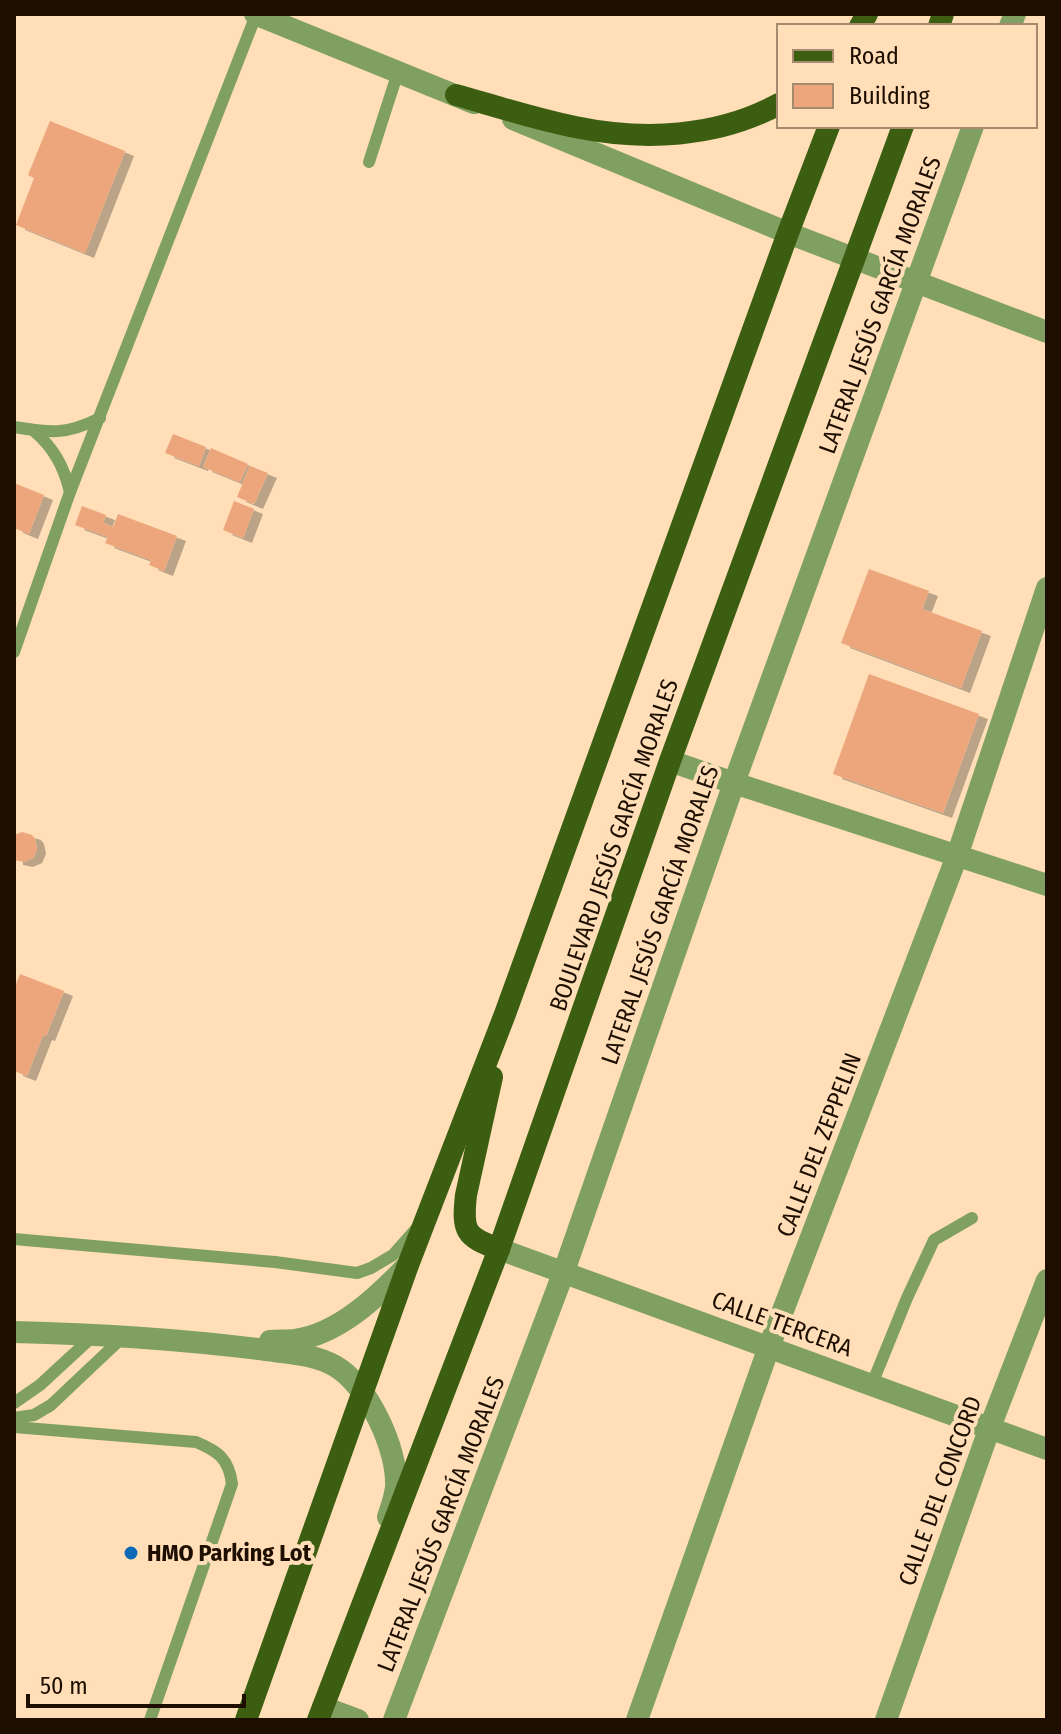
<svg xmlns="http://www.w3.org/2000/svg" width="1061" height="1734" viewBox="0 0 1061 1734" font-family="'Fira Sans Condensed',sans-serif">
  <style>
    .building { fill: #eda67c; filter: url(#shadow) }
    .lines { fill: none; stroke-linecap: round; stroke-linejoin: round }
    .service { stroke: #7fa060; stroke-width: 12 }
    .minor { stroke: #7fa060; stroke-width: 22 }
    .primary { stroke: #3c5e11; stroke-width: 22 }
    .poi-dot { fill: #0e6ab7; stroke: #ffdeb8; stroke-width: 3 }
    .labels { text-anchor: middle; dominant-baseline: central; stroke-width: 8; stroke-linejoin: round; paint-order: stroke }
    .street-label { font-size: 24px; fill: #1d0e00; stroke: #ffdeb8 }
    .poi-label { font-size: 24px; font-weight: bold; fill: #1d0e00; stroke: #ffdeb8; text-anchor: start }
  </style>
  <defs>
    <filter id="shadow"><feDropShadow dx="9" dy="5" stdDeviation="0" flood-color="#0004"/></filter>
  </defs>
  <rect width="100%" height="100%" fill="#ffdeb8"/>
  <g class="building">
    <polygon points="50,121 125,151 85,253 16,225 34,178 28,175"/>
    <polygon points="173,434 206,447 199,466 165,453"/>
    <polygon points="211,448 248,464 240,482 203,467"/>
    <polygon points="250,466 268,473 254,504 237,497"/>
    <polygon points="14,483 44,495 29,534 14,528"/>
    <polygon points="234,501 254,509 243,538 223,530"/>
    <polygon points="82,506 106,515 103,523 113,527 118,514 177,536 164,571 149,565 151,560 105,543 108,537 75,525"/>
    <polygon points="869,569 929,591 922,609 982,631 961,688 841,643"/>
    <polygon points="869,674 979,714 943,813 833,774"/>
    <polygon points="22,832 32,835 35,839 37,849 33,858 24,862 14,860 14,835"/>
    <polygon points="20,974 64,991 46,1036 43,1035 27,1076 14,1071 14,989"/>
  </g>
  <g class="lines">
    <g class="service">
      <polyline points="369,162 398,72"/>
      <path d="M14 427C51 433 66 435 100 418"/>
      <path d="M34 431C54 448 64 467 70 492"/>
      <polyline points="14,652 70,492 256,15"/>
      <polyline points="14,1239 275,1262 357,1273 371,1268 393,1255 416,1229"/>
      <polyline points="872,1384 907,1298 934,1240 972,1218"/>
      <polyline points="14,1403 40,1385 92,1337"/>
      <polyline points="14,1418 34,1415 51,1405 123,1337"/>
      <path d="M14 1427 196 1442C218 1451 229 1459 232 1484L150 1720"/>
    </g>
    <g class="minor">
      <polyline points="255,14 474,103"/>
      <polyline points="1010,26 1015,14"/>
      <polyline points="513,119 788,233 1047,332"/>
      <polyline points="670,761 734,783 1047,885"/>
      <polyline points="499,1249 1047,1449"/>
      <path d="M14 1332C96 1334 177 1339 258 1349 283 1353 313 1353 335 1366 368 1385 398 1449 396 1487 395 1497 391 1508 388 1517"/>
      <path d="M270 1341C278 1340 286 1341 295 1340 339 1334 378 1296 408 1265"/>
      <polyline points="323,1707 358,1720"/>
      <polyline points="394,1720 563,1274 734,783 973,126"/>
      <polyline points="637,1720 769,1347 957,856 1047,588"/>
      <polyline points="886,1720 990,1427 1047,1280"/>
    </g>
    <g class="primary">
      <polyline points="860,26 867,14"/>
      <polyline points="939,26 943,14"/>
      <path d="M456 95C495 106 535 119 575 127 643 141 717 138 779 104"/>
      <path d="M492 1077 466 1195C462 1231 465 1237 499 1249"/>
      <polyline points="246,1720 408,1265 505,1014 788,233 829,126"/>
      <polyline points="318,1720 499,1249 670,761 903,126"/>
    </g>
  </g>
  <circle class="poi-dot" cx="131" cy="1553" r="8"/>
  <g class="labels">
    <g class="street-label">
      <text transform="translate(880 305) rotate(-70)">LATERAL JESÚS GARCÍA MORALES</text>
      <text transform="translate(614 845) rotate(-71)">BOULEVARD JESÚS GARCÍA MORALES</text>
      <text transform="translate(660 915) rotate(-71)">LATERAL JESÚS GARCÍA MORALES</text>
      <text transform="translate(819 1145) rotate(-69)">CALLE DEL ZEPPELIN</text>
      <text transform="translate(782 1324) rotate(20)">CALLE TERCERA</text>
      <text transform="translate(940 1491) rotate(-70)">CALLE DEL CONCORD</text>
      <text transform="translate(441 1524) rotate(-69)">LATERAL JESÚS GARCÍA MORALES</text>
    </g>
    <g class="poi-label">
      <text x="147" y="1553">HMO Parking Lot</text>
    </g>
  </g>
  <rect width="1061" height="1734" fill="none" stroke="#1d0e00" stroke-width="32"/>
  <rect x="777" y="24" width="260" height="104" fill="#ffdeb8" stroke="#a58b6e" stroke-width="2"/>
  <rect x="793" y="50" width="40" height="12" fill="#3c5e11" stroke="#a58b6e" stroke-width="2"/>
  <text x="849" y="64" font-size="24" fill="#1d0e00">Road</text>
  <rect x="793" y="84" width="40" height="24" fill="#eda67c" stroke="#a58b6e" stroke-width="2"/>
  <text x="849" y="104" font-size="24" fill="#1d0e00">Building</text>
  <path d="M28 1694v12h216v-12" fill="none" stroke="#1d0e00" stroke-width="4"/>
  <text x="40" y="1694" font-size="24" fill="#1d0e00" stroke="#ffdeb8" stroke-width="6" paint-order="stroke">50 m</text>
</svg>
